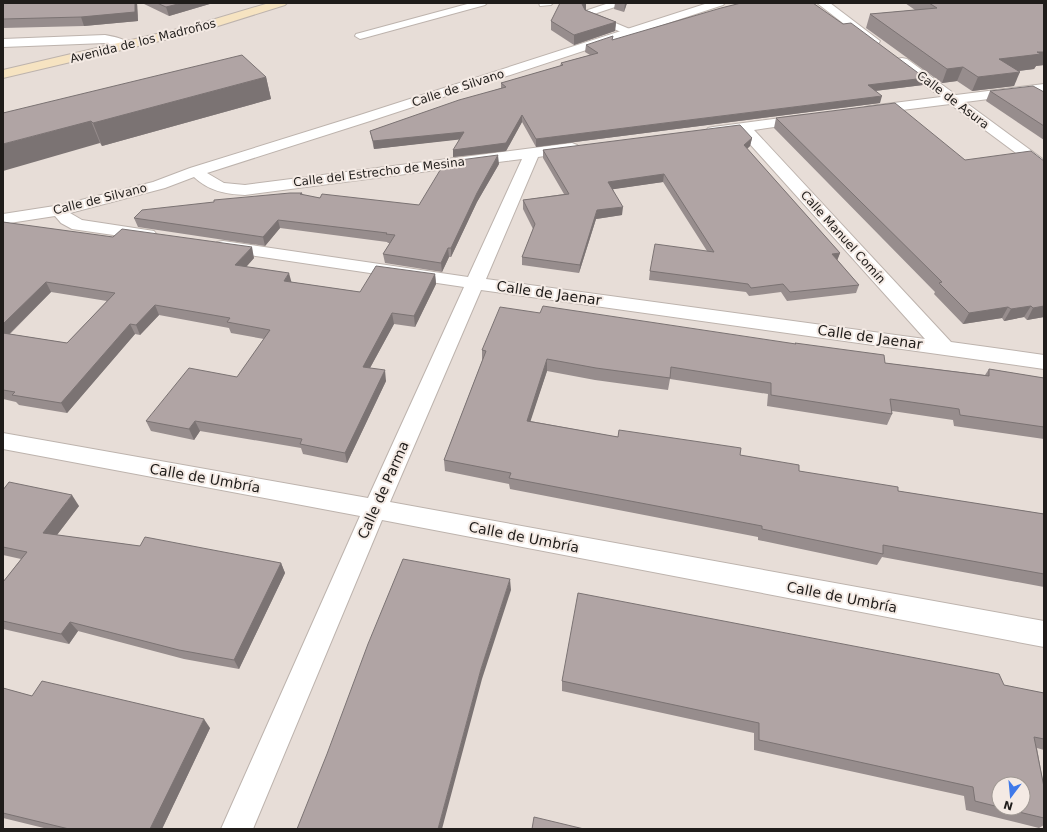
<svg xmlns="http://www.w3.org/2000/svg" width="1047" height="832" viewBox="0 0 1047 832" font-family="'DejaVu Sans',sans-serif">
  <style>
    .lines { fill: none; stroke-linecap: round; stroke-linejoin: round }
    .lane-casing { stroke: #bdb3ad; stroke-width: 2 }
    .street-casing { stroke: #bdb3ad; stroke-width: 2 }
    .secondary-casing { stroke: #bdb3ad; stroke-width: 2 }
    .lane { fill: #fff; fill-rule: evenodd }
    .street { fill: #fff; fill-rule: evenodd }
    .secondary { fill: #f6e3c1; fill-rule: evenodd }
    .wall { fill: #978d8d; fill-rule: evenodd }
    .shaded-wall { fill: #7b7373 }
    .building { fill: #b0a4a4; stroke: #7b7373 }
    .labels { text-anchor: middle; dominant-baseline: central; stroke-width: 4; stroke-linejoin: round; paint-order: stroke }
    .far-street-label { font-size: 12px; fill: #1f1c1a; stroke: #f4eae4 }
    .street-label { font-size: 14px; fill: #1f1c1a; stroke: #f4eae4 }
  </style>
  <rect width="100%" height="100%" fill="#e7ddd7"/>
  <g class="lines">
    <g class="lane-casing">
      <g id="lane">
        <polygon points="471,3 487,3 485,5 364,38 360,39 355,36 356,34"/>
        <polygon points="539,3 553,3 551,5 540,6"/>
        <polygon points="609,3 623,3 621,5 594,14 632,30 634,32 632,34 626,34 585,17 583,15 585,11"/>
      </g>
    </g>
    <g class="street-casing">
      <g id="street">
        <path d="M708 3H725L723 5 370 121 207 173 224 183 245 185 572 143 577 145 580 148 577 151 538 157 486 279 925 339 739 132 713 135 708 134 706 131 708 128 713 127 804 115 809 116 811 119 809 122 754 130 951 342 1044 355V369L481 290 390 502 1044 621V647L382 520 253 829H221L360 516 3 449V433L368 498 464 287 223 251 217 250 214 246 217 242 223 241 468 277 522 159 245 195C225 194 209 191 194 177L165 188 70 213 82 220 154 231 157 235 154 239 148 240 72 229 61 223 55 216 3 224V214L61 205 153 182 190 168 360 115Z"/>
        <polygon points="817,3 830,3 880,41 878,44 870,44"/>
        <path d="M105 35C114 37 125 38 131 46L129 49 125 50 105 43 3 47V39Z"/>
        <polygon points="902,58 907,59 956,95 1044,84 1044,92 965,102 1044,160 1044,172 1039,170 950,104 870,114 865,113 863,110 865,107 870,106 941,97 897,65 896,62 897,59"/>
      </g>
    </g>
    <g class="secondary-casing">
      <polygon id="secondary" points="269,3 287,3 285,5 202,31 3,78 3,70 195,25"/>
    </g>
    <use href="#lane" class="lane"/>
    <use href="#street" class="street"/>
    <use href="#secondary" class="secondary"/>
  </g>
  <g class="wall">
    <polygon points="3,3 137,3 138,21 84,26 3,28"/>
    <polygon points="142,3 213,3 169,16"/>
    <polygon points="615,3 627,3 624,12 614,9"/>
    <polygon points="905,3 1044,3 1044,65 1036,66 1034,69 1018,71 1014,86 972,91 957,81 942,83 866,28 870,14 915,10"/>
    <polygon points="586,10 616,22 615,31 574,45 551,30 551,21"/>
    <polygon points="843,24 925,78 923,85 875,91 880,103 536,147 522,122 506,151 453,157 459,139 374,149 370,131 501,88 501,83 560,66 561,63 590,55 585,52 586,45 613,40"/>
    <polygon points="266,77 271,99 102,146 100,143 3,113"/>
    <polygon points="990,91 1044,92 1044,140 986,101"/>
    <polygon points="776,118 965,160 1044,161 1044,317 1027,320 1024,317 1004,321 1002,318 963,324 934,294 935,292 774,128"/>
    <polygon points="752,138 750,146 747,149 840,253 837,260 859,285 856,293 787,301 781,292 749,296 746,292 649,280 650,271 707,251 663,182 613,189 622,215 596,219 579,273 522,265 522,257 533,229 523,209 523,200 564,194 543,158 543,150"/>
    <polygon points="499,164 477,202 451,257 449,257 442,272 385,263 383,254 390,243 388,243 387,242 280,228 265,246 138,227 134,218 302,193 303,195 320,198 419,205"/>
    <path d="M3 222 254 258 246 267 291 282 360 292 435 274 436 284 415 327 394 324 370 368 386 381 347 463 303 454 301 448 200 431 194 440 151 431 146 421 237 377 264 339 231 333 229 328 159 315 140 335 135 334 67 413 19 405 16 402 3 399ZM51 292 107 301 67 343 10 334Z"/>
    <polygon points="540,313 795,344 795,343 885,363 985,375 989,369 1044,378 1044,439 954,426 953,420 892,411 892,414 887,425 767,406 768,394 670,379 668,390 595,380 547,371 530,421 618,437 740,455 799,471 898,491 1044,514 1044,587 882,557 877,565 758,540 758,537 510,489 509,484 445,471 444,460 482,361 482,350"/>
    <polygon points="3,490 79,506 57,535 140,546 281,563 285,573 239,669 184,659 78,631 69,644 3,629 3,582 21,559 3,555"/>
    <path d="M562 681 1004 685 1044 693V750L1037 748 1044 787V825L1039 828 966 810 964 796 754 750V733L562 691ZM999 784 1023 808H999Z"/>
    <polygon points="3,688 32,696 210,728 162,829 48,829 3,818"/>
  </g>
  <g class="shaded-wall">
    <polygon points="135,3 137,3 138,21 84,26 81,17"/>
    <polygon points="182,3 213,3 169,16 166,7"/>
    <polygon points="583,3 586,3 586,10 582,13 582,4"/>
    <polygon points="625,3 627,3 624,12"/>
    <polygon points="616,22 615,31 574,45 574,35"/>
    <polygon points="1037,52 1044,52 1044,65 1036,66 1034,69 993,74 999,59"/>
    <polygon points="963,67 957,81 942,83 947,69"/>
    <polygon points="1020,72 1014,86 972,91 978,77"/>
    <polygon points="266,77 271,99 102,146 93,123"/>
    <polygon points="925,78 923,85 866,92 868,85"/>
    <polygon points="882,96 880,103 536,147 536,139"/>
    <polygon points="522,115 522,122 506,151 453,157 453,150"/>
    <polygon points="91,121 100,143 3,171 3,144"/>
    <polygon points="464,132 464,139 374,149 373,141"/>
    <polygon points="752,138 750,146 742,153 744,145"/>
    <polygon points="498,155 499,164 477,202 451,257 451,248 477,193"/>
    <polygon points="664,174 663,182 608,190 608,182"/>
    <polygon points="623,207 622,215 596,219 579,273 580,265 597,210"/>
    <polygon points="278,220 280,228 265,246 263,237"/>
    <polygon points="252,247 254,258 239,275 235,265"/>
    <polygon points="448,248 449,257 442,272 441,263"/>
    <polygon points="840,253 837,261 832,254"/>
    <polygon points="289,273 292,284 284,281"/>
    <polygon points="435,274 436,284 415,327 414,316"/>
    <polygon points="46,282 51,292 3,340 3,324"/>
    <polygon points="155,305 159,315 140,335 136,325"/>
    <polygon points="1031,306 1024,317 1004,321 1011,309"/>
    <polygon points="1044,306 1044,317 1027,320 1033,308"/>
    <polygon points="1008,307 1002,318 963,324 969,313"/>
    <polygon points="392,313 394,324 365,377 363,367"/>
    <polygon points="130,324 135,334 67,413 61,403"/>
    <polygon points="547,359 547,371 527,432 527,421"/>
    <polygon points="385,370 386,381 347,463 345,453"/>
    <polygon points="195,421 200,431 194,440 189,429"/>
    <polygon points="72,495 79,506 50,544 43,533"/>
    <polygon points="281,563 285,573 239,669 234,660"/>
    <polygon points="510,579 511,590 482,679 442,829 438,829 481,669"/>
    <polygon points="70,622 78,631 69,644 61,634"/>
    <polygon points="204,719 210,728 162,829 150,829"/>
  </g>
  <g class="building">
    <polygon points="3,3 135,3 135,12 81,17 3,19"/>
    <polygon points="157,3 182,3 166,7"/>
    <polygon points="560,3 583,3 582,4 585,10 616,22 574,35 551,21"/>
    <polygon points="741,3 813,3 843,24 851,23 925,78 868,85 882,96 536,139 522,115 506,143 453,150 464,132 373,141 370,131 459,100 506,87 501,83 563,65 561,63 598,53 586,45 613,36 612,40 721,8"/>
    <polygon points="929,3 1044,3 1044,52 1037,52 1041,54 999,59 1020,72 978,77 963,67 947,69 870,14 937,8"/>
    <polygon points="242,55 266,77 93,123 91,121 3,144 3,113"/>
    <polygon points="1033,86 1044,92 1044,126 990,91"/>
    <polygon points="895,103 965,160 1031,151 1044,161 1044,306 1033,308 1031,306 1011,309 1008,307 969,313 939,283 942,282 776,118"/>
    <polygon points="740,125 752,138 744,145 840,253 832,254 859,285 790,292 783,284 751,288 748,284 650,271 655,244 714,252 664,174 608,182 623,207 597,210 580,265 522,257 535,224 523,200 569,194 543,150"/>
    <polygon points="498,155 477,193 451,248 448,248 441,263 383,254 395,235 386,234 387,233 278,220 263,237 134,218 142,210 214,202 214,200 290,193 302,193 300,194 320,198 322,194 419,205 445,162"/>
    <polygon points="3,222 113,237 122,229 252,247 235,265 289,273 284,281 360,292 376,266 435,274 414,316 392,313 363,367 385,370 345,453 300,444 302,439 195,421 189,429 146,421 189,368 237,377 270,330 227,322 230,318 155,305 136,325 130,324 61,403 12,395 15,392 3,390 3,333 67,343 115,293 46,282 3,324"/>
    <polygon points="543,306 796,344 795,343 884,355 885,363 989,376 989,369 1044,378 1044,427 960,415 959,409 890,399 892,414 771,395 771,383 671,367 670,378 596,368 547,359 527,421 618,437 619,430 741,448 740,455 799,465 799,471 898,487 898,491 1044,514 1044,574 883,545 883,554 762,529 762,526 509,478 511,473 444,460 486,351 482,350 500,307 540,313"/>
    <polygon points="9,482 72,495 43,533 140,546 145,537 281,563 234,660 179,650 70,622 61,634 3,621 3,582 27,552 3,547 3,490"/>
    <polygon points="403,559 510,579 481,669 438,829 297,829 327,754 368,644"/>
    <polygon points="578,593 999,674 1004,685 1044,693 1044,739 1034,737 1044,787 1044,818 1002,808 1023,808 1023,784 999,784 999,807 975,801 973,787 759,740 759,723 562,681"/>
    <polygon points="42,681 204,719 150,829 69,829 3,813 3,688 32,696"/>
    <polygon points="534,817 584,829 532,829"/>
  </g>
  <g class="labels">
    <g class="far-street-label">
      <text transform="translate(143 41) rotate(-14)">Avenida de los Madroños</text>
      <text transform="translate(458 88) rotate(-18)">Calle de Silvano</text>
      <text transform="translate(953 100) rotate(37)">Calle de Asura</text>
      <text transform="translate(379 172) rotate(-7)">Calle del Estrecho de Mesina</text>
      <text transform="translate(100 199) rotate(-14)">Calle de Silvano</text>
      <text transform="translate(843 237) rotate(48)">Calle Manuel Comín</text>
    </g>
    <g class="street-label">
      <text transform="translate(549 293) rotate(8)">Calle de Jaenar</text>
      <text transform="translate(870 337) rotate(8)">Calle de Jaenar</text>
      <text transform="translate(205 478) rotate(10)">Calle de Umbría</text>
      <text transform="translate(383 490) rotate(-66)">Calle de Parma</text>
      <text transform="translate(524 537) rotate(11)">Calle de Umbría</text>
      <text transform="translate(842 597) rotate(11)">Calle de Umbría</text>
    </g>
  </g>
  <rect width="1047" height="832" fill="none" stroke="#1f1c1a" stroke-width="8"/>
  <g transform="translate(1011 796) rotate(196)"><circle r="19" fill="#f4eae4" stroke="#9f9893"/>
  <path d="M0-3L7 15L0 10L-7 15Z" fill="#3f79e9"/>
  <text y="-6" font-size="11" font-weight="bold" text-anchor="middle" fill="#1f1c1a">N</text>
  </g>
</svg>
